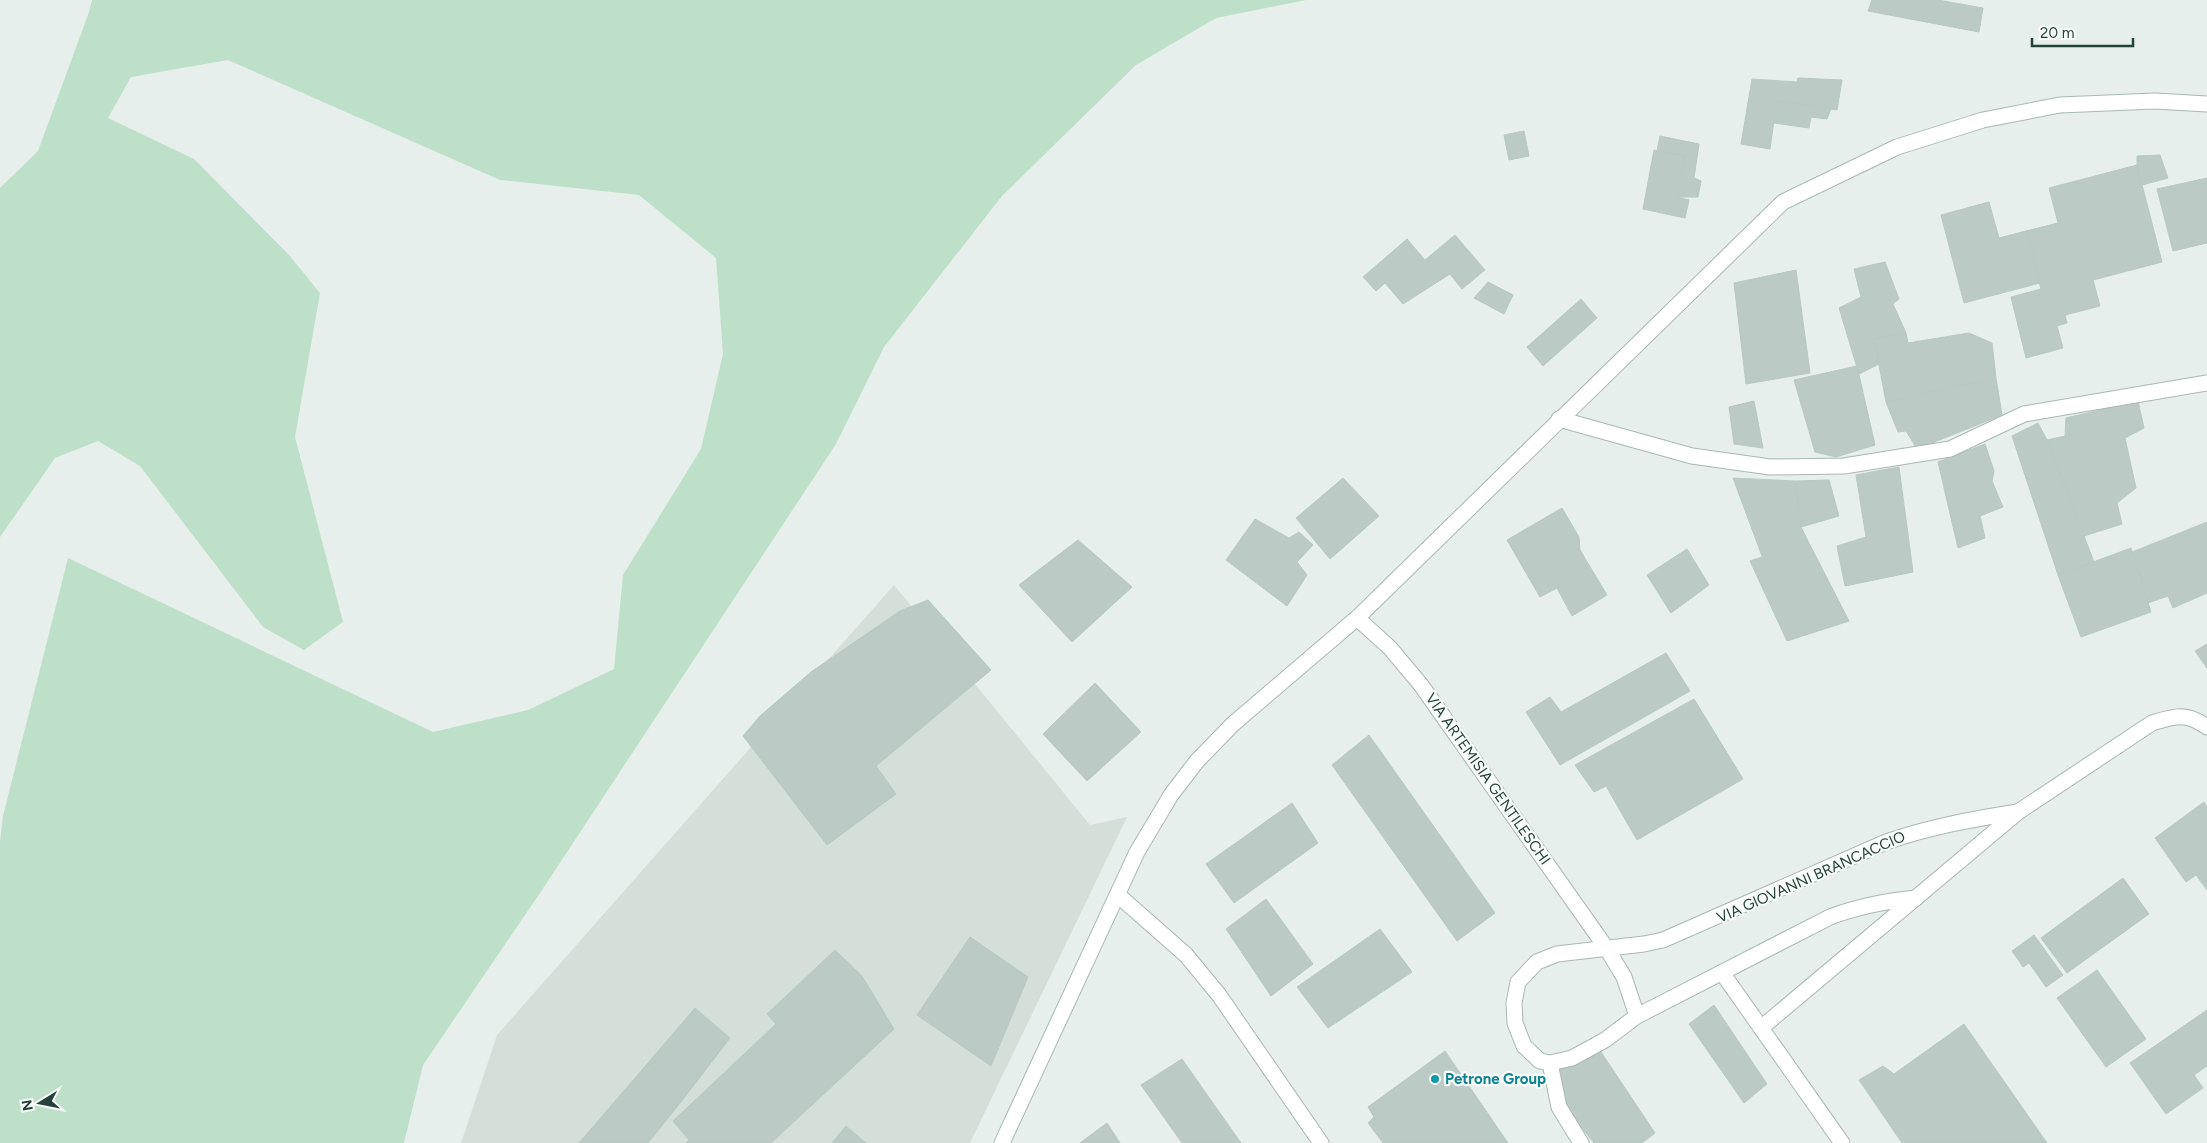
<svg xmlns="http://www.w3.org/2000/svg" width="2207" height="1143" viewBox="0 0 2207 1143" font-family="Figtree,sans-serif">
  <style>
    .built { fill: #d4dfda }
    .green { fill: #bfe0c8 }
    .building { fill: #bbcac4; stroke: #b8c9c2 }
    .lines { fill: none; stroke-linecap: round; stroke-linejoin: round }
    .minor-casing { stroke: #a8b8b2; stroke-width: 17 }
    .minor { stroke: #fff; stroke-width: 15 }
    .culture-dot { fill: #0f9aa8; stroke: #f7fbf9; stroke-width: 2 }
    .labels { text-anchor: middle; dominant-baseline: central; stroke-width: 4.5; stroke-linejoin: round; paint-order: stroke }
    .street-label { font-size: 15px; fill: #24423a; stroke: #f7fbf9 }
    .culture-label { font-size: 15px; font-weight: bold; fill: #0d838f; stroke: #f7fbf9; text-anchor: start }
  </style>
  <rect width="100%" height="100%" fill="#e6efeb"/>
  <polygon class="built" points="894,585 1090,825 1127,817 970,1143 461,1143 497,1035"/>
  <polygon class="green" points="92,0 1306,0 1216,18 1136,65 1002,196 884,347 836,444 542,890 423,1065 404,1143 0,1143 0,842 3,816 68,558 433,732 528,710 614,669 623,575 701,449 723,354 716,258 639,195 500,180 228,60 131,77 108,118 194,159 290,256 320,293 295,437 343,622 304,650 263,627 140,466 98,441 55,458 0,537 0,188 38,151 89,12"/>
  <g class="building">
    <polygon points="1872,0 1938,0 1983,8 1979,32 1868,11"/>
    <polygon points="1798,78 1842,80 1837,110 1777,100 1770,149 1741,144 1752,79 1797,82"/>
    <polygon points="1777,100 1831,109 1827,119 1811,117 1809,128 1774,123"/>
    <polygon points="1524,131 1529,156 1509,160 1504,135"/>
    <polygon points="1660,136 1699,144 1694,178 1701,181 1698,197 1677,197 1685,156 1657,151"/>
    <polygon points="1654,150 1685,156 1677,197 1689,200 1685,218 1643,209"/>
    <polygon points="2160,155 2168,178 2142,185 2137,165 2137,156"/>
    <polygon points="2137,165 2162,262 2093,280 2100,306 2065,315 2067,323 2057,326 2063,348 2026,358 2011,297 2041,289 2026,231 2058,223 2049,188"/>
    <polygon points="2207,178 2207,243 2173,251 2157,189"/>
    <polygon points="1989,202 1999,238 2026,231 2040,283 1964,303 1941,215"/>
    <polygon points="1455,235 1485,270 1462,289 1450,274 1403,304 1385,283 1376,291 1363,277 1407,239 1425,260"/>
    <polygon points="1885,262 1899,299 1893,304 1906,333 1874,339 1879,364 1859,374 1839,308 1861,297 1854,269"/>
    <polygon points="1796,270 1810,373 1746,384 1734,283"/>
    <polygon points="1488,282 1513,295 1504,314 1474,298"/>
    <polygon points="1581,299 1597,318 1543,366 1527,347"/>
    <polygon points="1906,333 1908,343 1969,333 1992,343 1996,378 1886,402 1874,339"/>
    <polygon points="1857,366 1875,445 1836,457 1815,452 1794,380"/>
    <polygon points="1996,378 2002,415 1917,449 1906,431 1898,432 1886,402"/>
    <polygon points="1754,401 1763,448 1734,444 1729,407"/>
    <polygon points="2138,401 2144,428 2125,438 2136,488 2117,503 2122,524 2084,536 2047,440 2065,436 2066,418"/>
    <polygon points="2038,423 2047,440 2094,562 2058,575 2012,436"/>
    <polygon points="1985,444 1994,471 1992,481 2003,507 1980,516 1985,538 1958,548 1938,462"/>
    <polygon points="1899,467 1913,572 1845,586 1837,546 1866,537 1856,475"/>
    <polygon points="1343,478 1379,516 1330,559 1296,518"/>
    <polygon points="1733,478 1795,481 1801,527 1808,541 1762,556"/>
    <polygon points="1829,480 1839,516 1801,527 1795,481"/>
    <polygon points="1562,508 1579,537 1580,550 1607,595 1572,616 1557,588 1540,597 1507,540"/>
    <polygon points="1255,519 1289,538 1299,532 1313,545 1297,562 1307,575 1287,606 1226,560"/>
    <polygon points="2207,522 2207,593 2173,608 2168,596 2148,603 2132,552"/>
    <polygon points="1078,540 1132,587 1072,642 1019,585"/>
    <polygon points="1808,541 1849,621 1787,641 1750,561"/>
    <polygon points="2131,548 2151,612 2081,637 2058,575"/>
    <polygon points="1687,549 1709,585 1671,613 1647,575"/>
    <polygon points="928,600 991,670 876,766 896,794 827,845 743,736 760,716 811,672 900,611"/>
    <polygon points="2207,644 2207,668 2195,651"/>
    <polygon points="1666,653 1690,691 1560,765 1526,712 1550,697 1561,712"/>
    <polygon points="1095,683 1141,732 1087,781 1043,734"/>
    <polygon points="1694,699 1743,779 1637,840 1606,786 1594,792 1575,765"/>
    <polygon points="1369,735 1495,913 1457,941 1332,765"/>
    <polygon points="2204,802 2207,806 2207,890 2196,875 2186,882 2155,838"/>
    <polygon points="1292,803 1318,843 1234,903 1206,864"/>
    <polygon points="2123,878 2149,914 2067,973 2041,938"/>
    <polygon points="1266,899 1313,964 1271,996 1226,929"/>
    <polygon points="1380,929 1412,972 1328,1028 1297,987"/>
    <polygon points="2034,935 2063,975 2046,987 2029,963 2023,967 2012,951"/>
    <polygon points="970,937 1028,977 991,1066 917,1015"/>
    <polygon points="835,950 862,976 894,1029 771,1143 686,1143 689,1140 673,1121 776,1024 767,1014"/>
    <polygon points="2097,970 2146,1039 2106,1067 2057,998"/>
    <polygon points="1714,1005 1767,1084 1744,1103 1689,1024"/>
    <polygon points="695,1008 730,1038 684,1098 648,1063"/>
    <polygon points="2207,1010 2207,1066 2194,1075 2203,1088 2166,1114 2130,1063"/>
    <polygon points="1964,1024 2047,1143 1902,1143 1859,1080 1883,1066 1894,1074"/>
    <polygon points="1599,1049 1655,1133 1642,1143 1594,1143 1564,1105 1556,1069"/>
    <polygon points="1445,1051 1508,1143 1383,1143 1368,1123 1374,1117 1368,1107"/>
    <polygon points="1182,1059 1241,1143 1182,1143 1141,1085"/>
    <polygon points="648,1063 684,1098 648,1143 579,1143"/>
    <polygon points="1107,1123 1120,1143 1080,1143"/>
    <polygon points="846,1126 866,1143 832,1143"/>
  </g>
  <g class="lines">
    <g class="minor-casing">
      <g id="minor">
        <polyline points="1559,419 1692,456 1770,467 1844,466 1950,449 2024,414 2207,383"/>
        <polyline points="1357,618 1390,648 1421,685 1607,949 1624,977 1637,1016"/>
        <polyline points="1119,896 1186,955 1219,995 1321,1143"/>
        <path d="M1916 898C1886 901 1859 906 1830 917L1637 1016 1605 1040 1572 1058 1550 1063 1540 1061 1524 1046 1515 1023 1514 1003 1518 982 1537 962 1557 954 1644 944 1663 940 1886 842C1929 827 1973 819 2018 812"/>
        <polyline points="1723,974 1842,1143"/>
        <path d="M1761 1028 2018 812 2152 723C2175 716 2186 712 2207 727"/>
        <polyline points="1550,1063 1559,1107 1581,1143"/>
        <polyline points="1002,1143 1137,852 1171,795 1197,761 1233,724 1357,618 1783,202 1897,147 1983,120 2060,105 2155,101 2207,104"/>
      </g>
    </g>
    <use href="#minor" class="minor"/>
  </g>
  <circle class="culture-dot" cx="1435" cy="1079" r="5"/>
  <g class="labels">
    <g class="street-label">
      <text transform="translate(1488 779) rotate(55)">VIA ARTEMISIA GENTILESCHI</text>
      <text transform="translate(1811 877) rotate(-24)">VIA GIOVANNI BRANCACCIO</text>
    </g>
    <g class="culture-label">
      <text x="1445" y="1079">Petrone Group</text>
    </g>
  </g>
  <g transform="translate(40 1103) rotate(260)" stroke="#f7fbf9" stroke-width="4" paint-order="stroke">
  <path d="M0-4L9 19L0 12L-9 19Z" fill="#24423a"/>
  <text y="-8" font-size="14" font-weight="bold" text-anchor="middle" fill="#24423a">N</text>
  </g>
  <path d="M2032 38v8h101v-8" fill="none" stroke="#24423a" stroke-width="2.5"/>
  <text x="2040" y="38" font-size="15" fill="#24423a" stroke="#f7fbf9" stroke-width="4" paint-order="stroke">20 m</text>
</svg>
